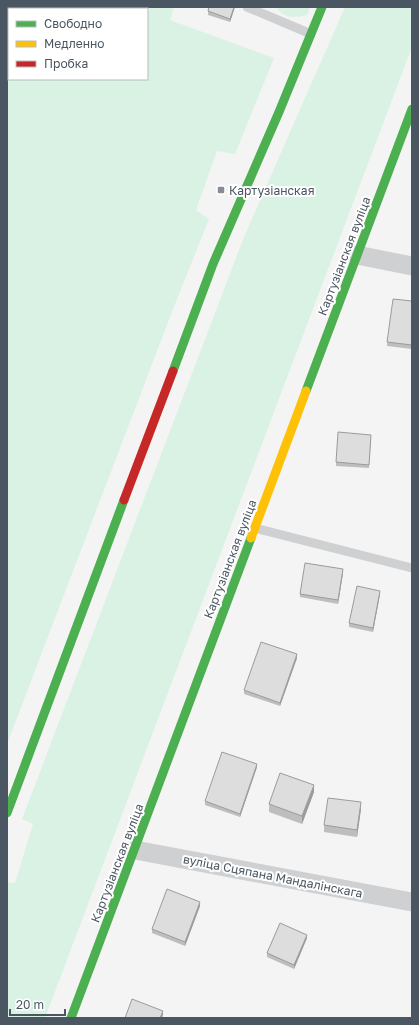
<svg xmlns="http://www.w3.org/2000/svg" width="419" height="1025" viewBox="0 0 419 1025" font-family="'Golos Text',sans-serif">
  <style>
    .green { fill: #d9f2e3; fill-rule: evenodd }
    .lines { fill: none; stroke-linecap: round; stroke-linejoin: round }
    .lane { stroke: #ced0d2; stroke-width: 9 }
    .street { stroke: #ced0d2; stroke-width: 19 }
    .fast { stroke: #4caf50; stroke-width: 9 }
    .slow { stroke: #ffc107; stroke-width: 9 }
    .jam { stroke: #c62828; stroke-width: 9 }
    .wall { fill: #bebebf }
    .shaded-wall { fill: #9b9b9b }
    .building { fill: #ddddde; stroke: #9b9b9b }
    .poi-dot { fill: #868d94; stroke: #fff; stroke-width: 1.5 }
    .labels { text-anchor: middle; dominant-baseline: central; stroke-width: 4; stroke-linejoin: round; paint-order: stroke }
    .poi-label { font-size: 12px; fill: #4a5661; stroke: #fff; text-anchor: start }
    .street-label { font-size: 12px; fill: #4a5661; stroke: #fff }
  </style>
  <rect width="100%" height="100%" fill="#f4f4f4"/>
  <g class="green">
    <path d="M7 7H174L170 20 274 58 235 154 217 151 196 210 209 219 175 304 7 744ZM9 9H147V79H9Z"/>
    <path d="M276 7H310L307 15C293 18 285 19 276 7Z"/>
    <polygon points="345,7 412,7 412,47 45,1018 7,1018 7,882 15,883 33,824 22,819 244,237"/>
  </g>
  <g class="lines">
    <g class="lane">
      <polyline points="247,7 311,34"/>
      <polyline points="255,528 412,568"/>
    </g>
    <g class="street">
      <polyline points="357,255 412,266"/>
      <polyline points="135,850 412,902"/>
    </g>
    <g class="fast">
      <polyline points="173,371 213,264 279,112 322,7"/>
      <polyline points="306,391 412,109"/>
      <polyline points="7,813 124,500"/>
      <polyline points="71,1018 251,538"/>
    </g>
    <polyline class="slow" points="251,538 306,391"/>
    <polyline class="jam" points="124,500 173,371"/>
  </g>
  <g class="wall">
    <polygon points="209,7 235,7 230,22 208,15 208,11"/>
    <polygon points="412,301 412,349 387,346 387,342"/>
    <polygon points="371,439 369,468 336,466 336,462"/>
    <polygon points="343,573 338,604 300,597 300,594"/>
    <polygon points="380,594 373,632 349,627 349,623"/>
    <polygon points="297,658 280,706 244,694 244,690"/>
    <polygon points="257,767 240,817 205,805 205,801"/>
    <polygon points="314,792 302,824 269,812 269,804"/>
    <polygon points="361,809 357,837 324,832 324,825"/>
    <polygon points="200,906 185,946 152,933 152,929"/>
    <polygon points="307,938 294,969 267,957 267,953"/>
  </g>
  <g class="shaded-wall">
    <polygon points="234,7 235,7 230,22 230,19"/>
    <polygon points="343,569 343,573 338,604 338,600"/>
    <polygon points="380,591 380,594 373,632 373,628"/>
    <polygon points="297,654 297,658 280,706 280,703"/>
    <polygon points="257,764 257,767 240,817 240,814"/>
    <polygon points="314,785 314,792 302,824 302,816"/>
    <polygon points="361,802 361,809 357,837 357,830"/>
    <polygon points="200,902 200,906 185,946 185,942"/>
    <polygon points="307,935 307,938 294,969 294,965"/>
    <polygon points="163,1011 163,1015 162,1018 160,1018"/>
  </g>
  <g class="building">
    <polygon points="209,7 234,7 230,19 208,11"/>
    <polygon points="393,299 412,301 412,345 387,342"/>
    <polygon points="338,432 371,435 369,465 336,462"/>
    <polygon points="305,563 343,569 338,600 300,594"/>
    <polygon points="357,586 380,591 373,628 349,623"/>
    <polygon points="261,642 297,654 280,703 244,690"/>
    <polygon points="222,752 257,764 240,814 205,801"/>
    <polygon points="280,773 314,785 302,816 269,804"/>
    <polygon points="328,798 361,802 357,830 324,825"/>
    <polygon points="167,889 200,902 185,942 152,929"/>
    <polygon points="280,923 307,935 294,965 267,953"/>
    <polygon points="132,999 163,1011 160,1018 125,1018"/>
  </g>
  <rect class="poi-dot" x="217" y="186" width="8" height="8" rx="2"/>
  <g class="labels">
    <g class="poi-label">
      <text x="229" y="190">Картузіанская</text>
    </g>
    <g class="street-label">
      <text transform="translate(344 256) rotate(-69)">Картузіанская вуліца</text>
      <text transform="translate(230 559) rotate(-69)">Картузіанская вуліца</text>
      <text transform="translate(117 863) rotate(-69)">Картузіанская вуліца</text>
      <text transform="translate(273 876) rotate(11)">вуліца Сцяпана Мандалінскага</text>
    </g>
  </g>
  <rect width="419" height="1025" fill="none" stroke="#4a5661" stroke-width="16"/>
  <rect x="8" y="8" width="140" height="72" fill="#ffffff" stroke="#b7bbc0"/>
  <rect x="16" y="21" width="20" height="6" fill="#4caf50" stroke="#b7bbc0"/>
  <text x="44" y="28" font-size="12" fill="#4a5661">Свободно</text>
  <rect x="16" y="41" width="20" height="6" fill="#ffc107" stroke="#b7bbc0"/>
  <text x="44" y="48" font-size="12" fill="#4a5661">Медленно</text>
  <rect x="16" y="61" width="20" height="6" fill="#c62828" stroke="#b7bbc0"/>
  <text x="44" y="68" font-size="12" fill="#4a5661">Пробка</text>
  <path d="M10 1009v6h55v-6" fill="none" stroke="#4a5661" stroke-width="2"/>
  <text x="16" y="1009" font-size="12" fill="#4a5661" stroke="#ffffff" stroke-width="3" paint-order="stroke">20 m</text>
</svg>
